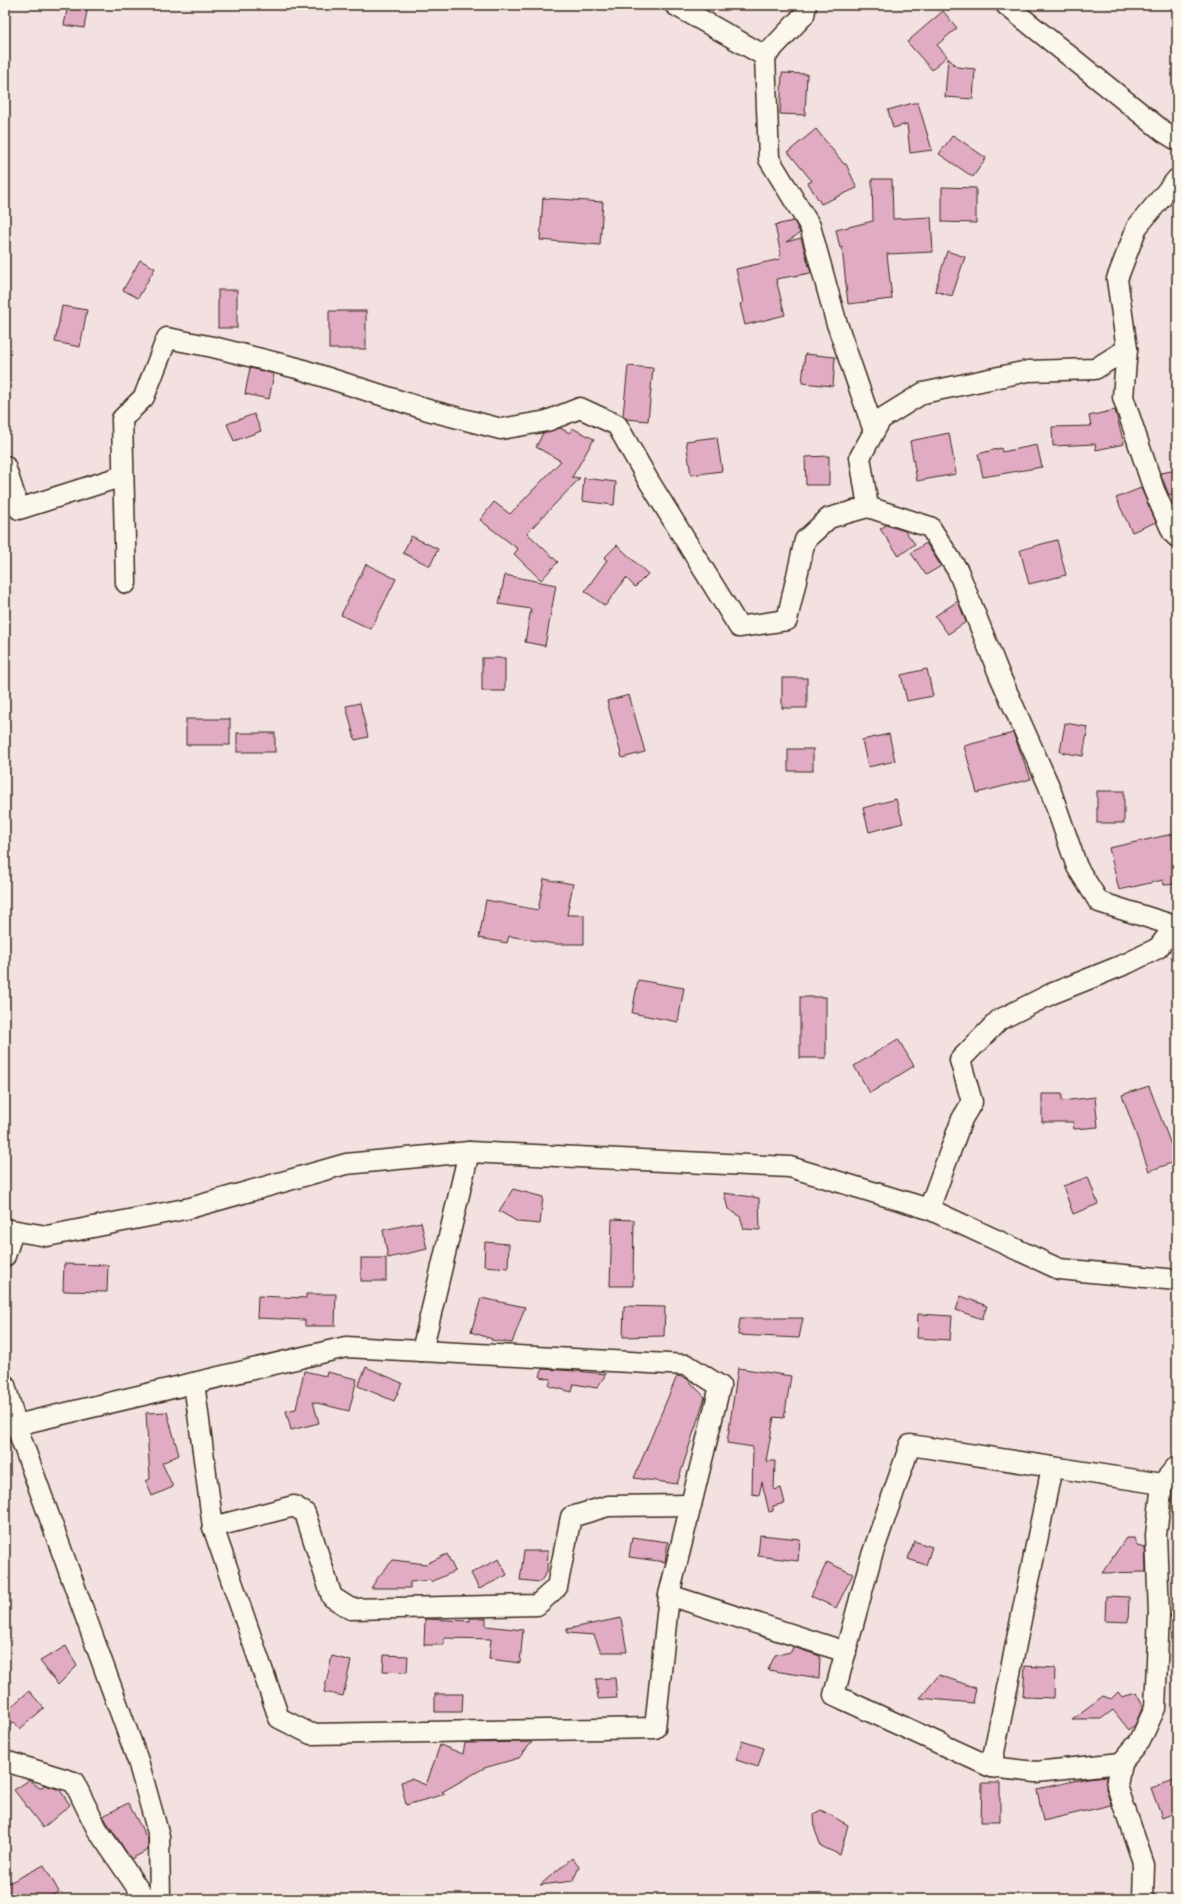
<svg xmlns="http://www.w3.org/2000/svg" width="1182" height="1904" viewBox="0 0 1182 1904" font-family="Caveat,sans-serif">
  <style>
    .building { fill: #e1abc3; stroke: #3b2a1e }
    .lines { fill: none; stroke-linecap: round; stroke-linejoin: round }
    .minor-casing { stroke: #3b2a1e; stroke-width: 23 }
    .minor { stroke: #fbf7ec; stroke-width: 20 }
  </style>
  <rect width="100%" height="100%" fill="#f3e0e0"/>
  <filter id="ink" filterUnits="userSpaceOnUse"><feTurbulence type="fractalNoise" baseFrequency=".025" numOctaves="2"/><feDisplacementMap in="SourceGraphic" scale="8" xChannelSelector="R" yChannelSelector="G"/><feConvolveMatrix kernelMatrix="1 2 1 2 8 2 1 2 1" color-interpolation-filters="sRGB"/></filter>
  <g filter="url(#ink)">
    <g class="building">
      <polygon points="68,5 88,5 84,28 64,25"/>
      <polygon points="943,11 957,28 937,45 947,56 932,70 907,42"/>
      <polygon points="948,58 957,67 975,69 973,99 945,97"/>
      <polygon points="782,73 807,74 805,115 780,114"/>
      <polygon points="913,103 918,103 932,150 910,153 907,124 893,128 888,110"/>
      <polygon points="816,129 844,164 846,164 857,188 821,204 808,183 812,181 788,152"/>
      <polygon points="953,135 986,158 973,177 939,154"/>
      <polygon points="872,179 892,179 893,219 931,217 933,252 887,254 892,299 848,304 842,247 840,248 836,230 873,221"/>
      <polygon points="942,187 976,188 976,223 942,222"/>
      <polygon points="543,198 603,202 600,245 540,240"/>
      <polygon points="794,221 800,233 786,242 801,238 811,273 776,279 785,315 745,325 740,304 743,303 736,269 780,259 779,255 781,255 775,225"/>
      <polygon points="947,251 965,257 952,296 935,291"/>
      <polygon points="140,260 155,268 138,298 123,290"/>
      <rect x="218" y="290" width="19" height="38"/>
      <polygon points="62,306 87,310 80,347 55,342"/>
      <rect x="329" y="311" width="37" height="38"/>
      <polygon points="805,354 835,357 833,386 802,383"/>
      <polygon points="628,366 653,368 648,421 626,419 623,415"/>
      <polygon points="250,368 274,374 269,399 245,394"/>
      <polygon points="1115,410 1124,444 1096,450 1095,444 1053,446 1052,427 1091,426 1089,416"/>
      <polygon points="254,414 261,431 234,441 227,424"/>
      <polygon points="560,428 570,433 572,428 594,439 572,477 580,478 527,533 558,562 541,580 514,554 518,549 480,520 494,502 510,514 561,461 536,447 543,433"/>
      <polygon points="949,433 956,474 917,481 910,441"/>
      <polygon points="717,437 722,471 691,475 686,441"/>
      <polygon points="1037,445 1042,467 983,477 978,454 1001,448 1002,452"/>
      <polygon points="829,456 829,485 806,485 805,457"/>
      <polygon points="1177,470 1177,493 1169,495 1160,473"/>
      <polygon points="584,478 616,482 614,505 582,501"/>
      <polygon points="1141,488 1156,522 1132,532 1116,498"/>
      <polygon points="886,525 905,531 915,544 899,556 880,529"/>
      <polygon points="411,536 438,549 430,566 403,553"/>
      <polygon points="1057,540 1066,575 1029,584 1020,550"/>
      <polygon points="926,543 941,566 926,575 911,553"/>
      <polygon points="617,545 648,574 635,587 626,578 605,606 585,591 607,560 604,558"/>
      <polygon points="366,564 396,579 371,629 341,615"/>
      <polygon points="505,575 556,585 545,646 525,642 531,609 499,604"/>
      <polygon points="958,601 966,622 948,634 935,616"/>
      <rect x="482" y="658" width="23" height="33"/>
      <polygon points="927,669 933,696 907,701 901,675"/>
      <rect x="782" y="678" width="25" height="30"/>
      <polygon points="629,695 645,752 622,758 607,701"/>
      <polygon points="360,703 368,737 355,740 346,706"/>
      <rect x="186" y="719" width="44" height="26"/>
      <polygon points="1065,723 1088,727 1083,756 1060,752"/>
      <rect x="237" y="733" width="38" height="19"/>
      <polygon points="1013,733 1031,779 977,793 964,746"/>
      <polygon points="889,734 895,761 868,767 862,740"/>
      <rect x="788" y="749" width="25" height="22"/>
      <rect x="1097" y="791" width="27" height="32"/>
      <polygon points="896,799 903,823 869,832 863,808"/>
      <polygon points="1177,833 1177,884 1164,885 1163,880 1119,890 1109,848"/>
      <polygon points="544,879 573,884 567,915 584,915 584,944 554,944 509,936 507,943 479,938 486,900 538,910"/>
      <polygon points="638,980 684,988 678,1022 632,1013"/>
      <rect x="800" y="997" width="26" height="61"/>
      <polygon points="898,1039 914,1066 870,1093 854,1066"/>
      <polygon points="1149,1086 1177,1161 1149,1171 1122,1095"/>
      <polygon points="1042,1094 1062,1094 1062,1101 1095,1097 1098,1127 1074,1129 1073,1122 1042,1122"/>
      <polygon points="1088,1177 1098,1204 1073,1214 1063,1186"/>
      <polygon points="513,1189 543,1197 540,1224 518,1222 499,1211"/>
      <polygon points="724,1193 759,1198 760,1230 744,1229 740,1216 728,1209"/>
      <polygon points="612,1219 634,1220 633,1286 610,1286"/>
      <polygon points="421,1222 427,1249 388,1258 383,1230"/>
      <polygon points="485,1242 509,1244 508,1268 484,1266"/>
      <rect x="361" y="1258" width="25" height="23"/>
      <polygon points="64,1264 108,1265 107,1292 63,1291"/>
      <polygon points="306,1294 336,1294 335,1326 305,1326 305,1320 257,1318 258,1296 306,1298"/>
      <polygon points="961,1296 987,1306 982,1319 956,1310"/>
      <polygon points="481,1298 525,1307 512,1343 491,1340 492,1339 471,1332"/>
      <polygon points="624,1306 665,1307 664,1336 623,1337"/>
      <polygon points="918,1314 952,1316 950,1340 917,1338"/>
      <polygon points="740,1318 803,1318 799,1338 738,1335"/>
      <polygon points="366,1367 402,1383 394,1401 358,1386"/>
      <polygon points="738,1368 791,1376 784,1418 774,1417 766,1461 775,1461 774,1490 781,1488 785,1503 773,1506 773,1511 769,1512 762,1482 759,1495 752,1494 753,1447 727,1443"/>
      <polygon points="542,1369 576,1371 606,1374 597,1388 574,1384 572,1392 549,1386 551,1379 540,1377"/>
      <polygon points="304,1371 326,1376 327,1372 357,1379 349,1411 313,1402 319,1423 291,1430 286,1411 296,1409"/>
      <polygon points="677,1376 686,1378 705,1397 677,1484 634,1478"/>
      <polygon points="167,1412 179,1455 162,1463 173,1487 152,1496 146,1481 150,1479 146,1413"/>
      <polygon points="760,1535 800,1539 798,1561 758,1556"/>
      <polygon points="632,1537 668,1542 665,1562 629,1557"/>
      <polygon points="1126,1538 1134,1538 1137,1546 1145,1548 1146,1572 1102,1573"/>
      <polygon points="914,1541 932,1547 926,1565 908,1559"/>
      <polygon points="524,1551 548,1551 547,1572 540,1582 520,1580"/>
      <polygon points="447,1554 455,1571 431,1582 430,1580 410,1582 410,1588 371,1588 379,1576 393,1560 426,1564"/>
      <polygon points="499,1559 507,1575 479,1589 471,1573"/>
      <polygon points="827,1562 853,1574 836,1608 811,1596"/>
      <polygon points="1106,1596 1129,1597 1128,1622 1105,1621"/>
      <polygon points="470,1618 486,1618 486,1626 523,1630 520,1663 489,1659 491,1639 444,1638 444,1645 424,1645 425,1619 470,1621"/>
      <polygon points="621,1618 627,1652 601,1652 594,1635 567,1633 567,1629"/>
      <polygon points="66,1646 77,1666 58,1685 40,1661"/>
      <polygon points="793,1647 820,1656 819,1678 768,1670 775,1655 791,1652"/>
      <polygon points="384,1655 408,1656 407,1672 383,1671"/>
      <polygon points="332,1656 351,1661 343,1696 324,1692"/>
      <polygon points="1025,1666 1055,1668 1054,1698 1023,1697"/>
      <polygon points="939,1675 976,1688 973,1703 920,1698"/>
      <polygon points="615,1678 617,1698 598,1699 596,1679"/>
      <polygon points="29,1691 44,1708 20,1729 14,1722 5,1731 5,1712"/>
      <polygon points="1118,1692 1122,1697 1136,1693 1143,1706 1135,1725 1129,1730 1113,1710 1101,1719 1072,1719 1103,1696 1111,1699"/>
      <polygon points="435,1694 463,1694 462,1712 435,1712"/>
      <polygon points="742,1741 764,1748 758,1767 736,1760"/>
      <polygon points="532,1742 519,1758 484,1768 442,1792 445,1794 406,1805 401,1782 411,1779 426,1785 440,1745 463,1754 465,1743"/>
      <polygon points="1107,1776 1106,1789 1111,1805 1043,1821 1037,1789 1088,1778"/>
      <polygon points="1177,1779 1177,1812 1162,1818 1151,1788"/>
      <polygon points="29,1780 40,1788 45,1785 60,1790 70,1805 43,1828 14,1790"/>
      <polygon points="982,1783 1000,1783 1000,1822 981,1822"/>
      <polygon points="128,1803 148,1840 148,1850 131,1859 103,1816"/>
      <polygon points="821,1810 848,1825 840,1855 821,1846 815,1830 814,1814"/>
      <polygon points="572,1858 579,1867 573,1881 540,1885"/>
      <polygon points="44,1865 59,1892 45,1899 10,1899 5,1889 5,1885"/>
    </g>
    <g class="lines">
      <g class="minor-casing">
        <g id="minor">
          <polyline points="675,5 765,56"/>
          <polyline points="806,5 804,15 765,56 769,159 810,226 836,321 874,431"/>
          <polyline points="1006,5 1164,132 1177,140"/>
          <polyline points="1127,349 1123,397 1154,490 1173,533 1177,537"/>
          <polyline points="5,466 19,509 123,476"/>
          <polyline points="126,583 122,419 144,397 167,338 213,347 297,368 428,410 501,429 547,421 580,408 617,425 647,478 739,627 787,620 805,540 829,518 868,507"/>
          <polyline points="1175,926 1099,902 1077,867 1049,786 999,674 958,571 930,527 868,507 860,457 881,419 923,393 1028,371 1095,369 1127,349 1117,279 1137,227 1177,179"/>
          <polyline points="929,1209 962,1119 972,1102 960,1060 999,1020 1051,994 1128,963 1158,948 1175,926 1177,926"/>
          <polyline points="5,1229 47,1236 190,1208 346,1164 469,1152 790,1167 929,1209 1059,1269 1177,1280"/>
          <polyline points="5,1256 13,1231"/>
          <polyline points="422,1351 469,1152"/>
          <polyline points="194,1383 213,1527 279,1718 311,1734 655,1728 669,1595"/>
          <polyline points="5,1385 16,1425 346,1347 687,1365 720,1386 669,1595 846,1652"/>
          <polyline points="16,1425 138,1761 159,1836 160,1899"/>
          <polyline points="213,1527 294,1506 305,1513 332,1597 351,1609 537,1605 557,1587 571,1517 608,1506 691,1505"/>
          <polyline points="5,1761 74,1782 97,1829 145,1899"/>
          <polyline points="1121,1763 1036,1772 991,1767 834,1695 871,1558 910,1445 1162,1484"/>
          <polyline points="991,1767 1052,1467"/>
          <polyline points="1143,1899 1144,1865 1117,1786 1121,1763 1140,1741 1155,1708 1159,1614 1156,1535 1162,1484 1177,1466"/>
        </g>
      </g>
      <use href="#minor" class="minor"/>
    </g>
  </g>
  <rect width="1182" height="1904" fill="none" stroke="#fbf7ec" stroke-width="20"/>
  <rect x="10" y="10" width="1162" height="1884" fill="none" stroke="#3b2a1e" stroke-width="1.5" filter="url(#ink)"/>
</svg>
